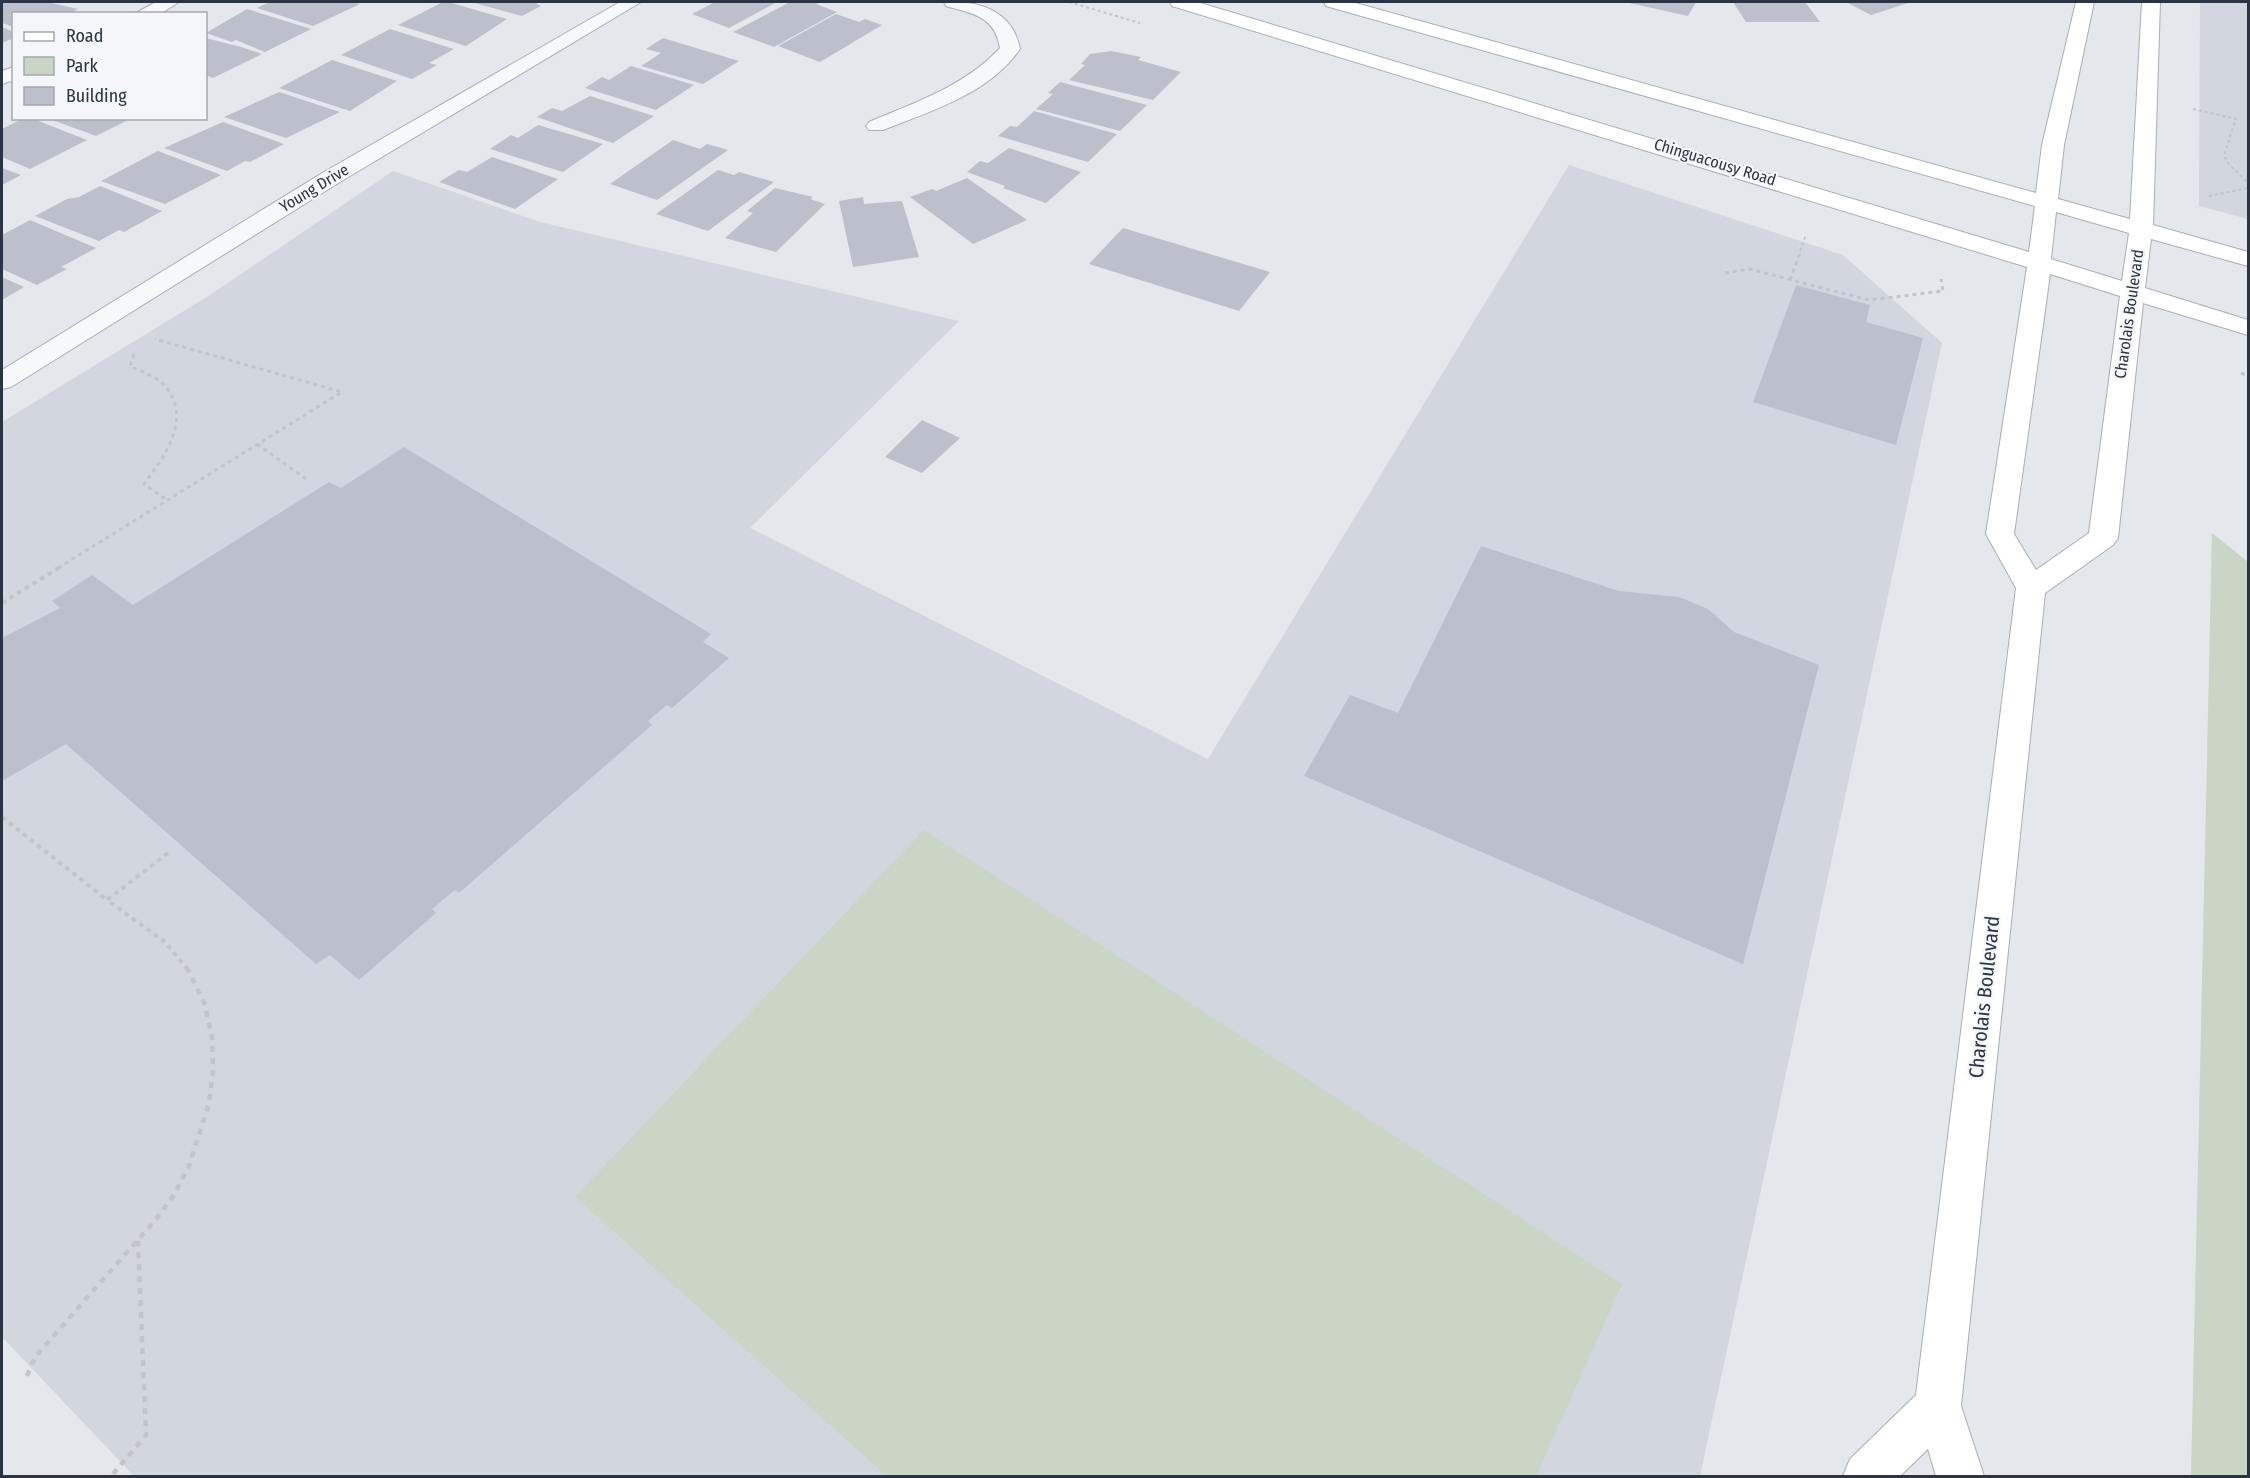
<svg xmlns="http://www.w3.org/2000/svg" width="2250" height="1478" viewBox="0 0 2250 1478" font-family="'Fira Sans Condensed',sans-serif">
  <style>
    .built { fill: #d2d6de }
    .green { fill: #c9d6c5 }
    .building { fill: #bbc0ca }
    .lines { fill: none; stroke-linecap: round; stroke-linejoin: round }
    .street-casing { stroke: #a9aeb7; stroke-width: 2 }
    .secondary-casing { stroke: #a9aeb7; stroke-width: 2 }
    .path-far3 { stroke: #c2c5cb; stroke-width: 2; stroke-dasharray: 3 3; stroke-linecap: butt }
    .path-far2 { stroke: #c2c5cb; stroke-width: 3; stroke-dasharray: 4 4; stroke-linecap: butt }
    .path-far1 { stroke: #c2c5cb; stroke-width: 4; stroke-dasharray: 4.5 4.5; stroke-linecap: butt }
    .path { stroke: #c2c5cb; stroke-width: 4.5; stroke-dasharray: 6 6; stroke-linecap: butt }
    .street { fill: #f7f8fa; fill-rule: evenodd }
    .secondary { fill: #fff; fill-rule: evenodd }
    .labels { text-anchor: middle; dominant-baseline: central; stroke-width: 4.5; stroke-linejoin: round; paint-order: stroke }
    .far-street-label { font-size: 16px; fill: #2b3445; stroke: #f4f6f9 }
    .street-label { font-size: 20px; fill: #2b3445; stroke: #f4f6f9 }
  </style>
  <rect width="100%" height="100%" fill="#e4e7ec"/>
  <g class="built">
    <polygon points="2200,2 2248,2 2248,219 2199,206"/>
    <polygon points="1569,165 1843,255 1942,343 1700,1476 134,1476 2,1337 2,422 210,295 393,171 540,222 959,321 750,528 1208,759"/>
  </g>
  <g class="green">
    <polygon points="2212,533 2248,562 2248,1476 2191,1476"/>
    <polygon points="924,830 1622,1284 1536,1476 887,1476 575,1197"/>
  </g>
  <g class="building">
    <polygon points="2,2 47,2 78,9 69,14 14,14 14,27 2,23"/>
    <polygon points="270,2 351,2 360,4 313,26 257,8"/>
    <polygon points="443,2 448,2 507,19 466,46 398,25"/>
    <polygon points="471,2 540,2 536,4 541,6 522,16"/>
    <polygon points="715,2 777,2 729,28 692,14"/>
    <polygon points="790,2 821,2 816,4 837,12 774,47 733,32"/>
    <polygon points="1625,2 1696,2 1688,16"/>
    <polygon points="1733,2 1805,2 1820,22 1746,22"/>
    <polygon points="1846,2 1911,2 1871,15"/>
    <polygon points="247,9 311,29 265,52 236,40 232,42 206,33"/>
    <polygon points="836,14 859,22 865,19 882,25 820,62 778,46"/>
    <polygon points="2,27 14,32 14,38 2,43"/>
    <polygon points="390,29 454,49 429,63 437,65 412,79 341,55"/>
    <polygon points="206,38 241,47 262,54 213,78 206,75"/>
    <polygon points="663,38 739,61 703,84 641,66 661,53 646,49"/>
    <polygon points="1111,51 1141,57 1138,60 1181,72 1153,100 1069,80 1085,65 1081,64 1090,54"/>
    <polygon points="332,60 397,81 350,111 279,88"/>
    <polygon points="631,66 694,85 656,110 585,88 602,77 609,80"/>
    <polygon points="1060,82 1147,105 1120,131 1036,109 1053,94 1048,93"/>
    <polygon points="279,92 340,112 286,138 224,117"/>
    <polygon points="590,96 654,116 613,143 537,117 552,108 562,111"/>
    <polygon points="1034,111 1117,134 1088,162 998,136 1010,126 1017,127"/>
    <polygon points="24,118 31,118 87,140 30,169 2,157 2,129"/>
    <polygon points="47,118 132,118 96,136"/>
    <polygon points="223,122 284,144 250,162 245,161 227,171 164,148"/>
    <polygon points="538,125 603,144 563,172 490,149 511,135 518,138"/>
    <polygon points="673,140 700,149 707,144 728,150 657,200 610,184"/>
    <polygon points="1009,148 1081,172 1046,203 1003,188 1005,186 967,172 980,161 988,163"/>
    <polygon points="158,151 221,175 165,204 101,181"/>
    <polygon points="492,157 558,179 515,209 439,182 459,170 467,172"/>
    <polygon points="2,168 21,175 2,185"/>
    <polygon points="718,170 734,175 739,172 774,182 708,231 656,214"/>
    <polygon points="967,178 1027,220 973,244 910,197 932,189 936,191"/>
    <polygon points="100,186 162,211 124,232 119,230 99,241 35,216 67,199 79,197"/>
    <polygon points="775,188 813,197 810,199 825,204 776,252 725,238 753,213 747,211"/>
    <polygon points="863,197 864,204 902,201 919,257 853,267 839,201"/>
    <polygon points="30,220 96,248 61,267 67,269 37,285 2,269 2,235"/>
    <polygon points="1123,228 1270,272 1239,311 1089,264"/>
    <polygon points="2,277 24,287 2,300"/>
    <polygon points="1796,285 1870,305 1866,322 1923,338 1896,445 1753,402"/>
    <polygon points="922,420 960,438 922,473 885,457"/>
    <polygon points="404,447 711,634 703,642 729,658 672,708 667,705 648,721 652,725 459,893 455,890 432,909 436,913 359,980 330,955 316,964 66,744 2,781 2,638 60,608 52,601 92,575 133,605 329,482 341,488"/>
    <polygon points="1481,546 1619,591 1679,597 1708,609 1734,632 1819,665 1743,964 1304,776 1350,695 1398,713"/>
  </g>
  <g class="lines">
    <g class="street-casing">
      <g id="street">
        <polygon points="156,2 179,2 160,14 134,14"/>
        <polygon points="620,2 641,2 340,182 11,387 2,389 2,370 324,172"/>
        <path d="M944 2C979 0 1013 11 1020 49 989 94 931 111 883 130H869L866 126 869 122C916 102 965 86 1000 48 995 16 973 14 946 6Z"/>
        <polygon points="14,67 14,80 2,84 2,71"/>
      </g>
    </g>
    <g class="secondary-casing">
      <path id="secondary" d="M1170 2H1197L2029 252 2035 206 1326 6 1324 2H1352L2036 193 2042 145 2076 2H2094L2064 145 2058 199 2130 219 2142 2H2160L2153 225 2248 252V266L2151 239 2145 288 2248 320V335L2143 303 2118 538 2113 545 2045 593 1961 1406 1984 1476H1936L1928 1449 1900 1476H1843L1850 1459 1916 1395 2016 588 1986 534 2027 267 1172 6ZM2056 212 2129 233 2122 281 2051 259ZM2050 274 2120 296 2089 533 2036 570 2014 534Z"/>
    </g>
    <g class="path-far3">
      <polyline points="1069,2 1140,23"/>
      <polyline points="2193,109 2236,119 2224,155 2227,162 2248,183"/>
      <polyline points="2209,196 2248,188"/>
      <polyline points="1800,251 1806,235"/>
    </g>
    <g class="path-far2">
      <polyline points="1725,273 1749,269 1869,300 1943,291 1941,279"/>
      <polyline points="1790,280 1801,250"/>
      <path d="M134 354 130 366C141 372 154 375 163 384 194 416 165 456 144 484L167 500"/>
      <polyline points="2241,373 2248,376"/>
      <polyline points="257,444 309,481"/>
      <polyline points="58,568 342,392 155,339"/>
    </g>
    <g class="path-far1">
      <polyline points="2,603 60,567"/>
      <polyline points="2,817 107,900"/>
      <polyline points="168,853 107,900 165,942 188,970"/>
    </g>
    <g class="path">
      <polyline points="27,1376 35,1357 157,1218 174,1195 189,1166 209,1103 213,1070 212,1037 205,1005 187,968"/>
      <polyline points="113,1474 146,1435 138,1241"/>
    </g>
    <use href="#street" class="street"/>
    <use href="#secondary" class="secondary"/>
  </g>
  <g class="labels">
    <g class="far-street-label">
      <text transform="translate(1715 162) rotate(17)">Chinguacousy Road</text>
      <text transform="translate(314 188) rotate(-31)">Young Drive</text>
      <text transform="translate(2129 314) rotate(-82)">Charolais Boulevard</text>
    </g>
    <g class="street-label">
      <text transform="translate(1984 997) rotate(-84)">Charolais Boulevard</text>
    </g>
  </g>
  <rect width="2250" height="1478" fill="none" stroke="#2b3445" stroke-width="6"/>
  <rect x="12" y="12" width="195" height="108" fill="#f4f6f9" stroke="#a4a8b1" stroke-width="1.5"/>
  <rect x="24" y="32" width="30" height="9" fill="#ffffff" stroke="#a4a8b1" stroke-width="1.5"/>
  <text x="66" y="42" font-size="18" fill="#2b3445">Road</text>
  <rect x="24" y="57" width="30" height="18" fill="#c9d6c5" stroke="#a4a8b1" stroke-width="1.5"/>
  <text x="66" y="72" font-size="18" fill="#2b3445">Park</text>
  <rect x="24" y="87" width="30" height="18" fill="#bbc0ca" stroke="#a4a8b1" stroke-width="1.5"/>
  <text x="66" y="102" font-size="18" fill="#2b3445">Building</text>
</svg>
